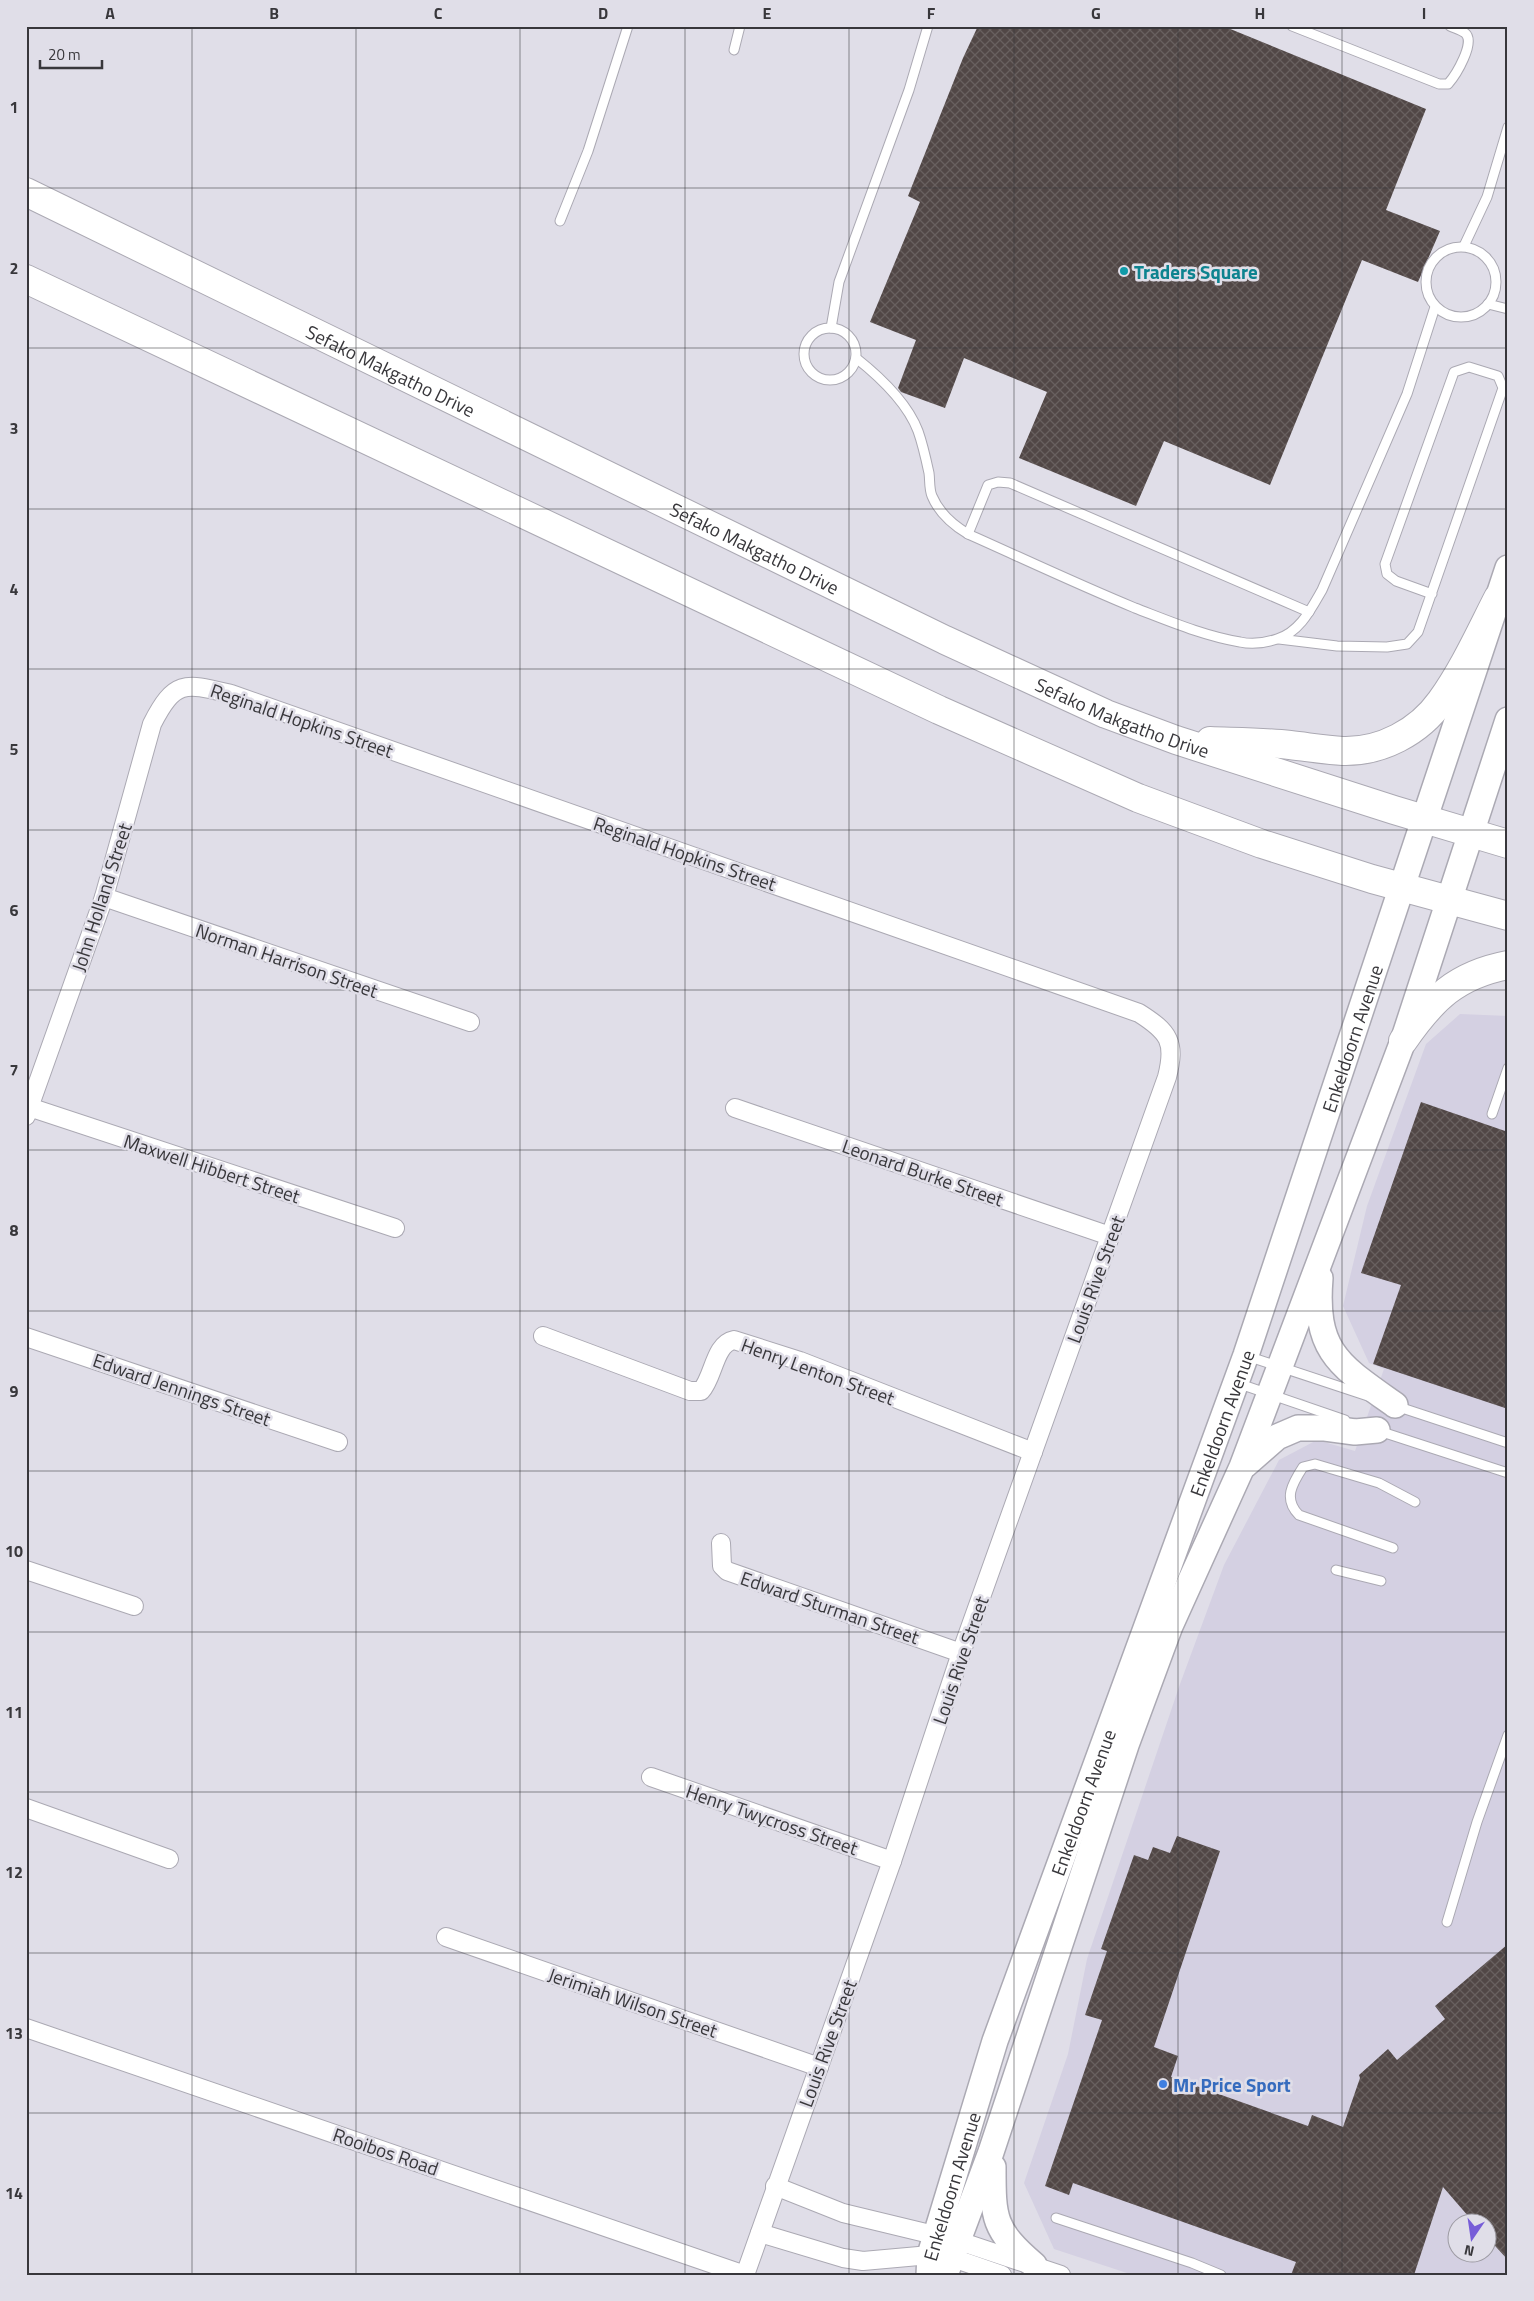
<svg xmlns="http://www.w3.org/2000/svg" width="1534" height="2301" viewBox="0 0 1534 2301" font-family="'Titillium Web',sans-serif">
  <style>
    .built { fill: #d4d0e2; fill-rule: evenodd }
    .building { fill: url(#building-cross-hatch) }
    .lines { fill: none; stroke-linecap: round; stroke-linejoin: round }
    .lane-casing { stroke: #aba9b3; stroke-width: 11 }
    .street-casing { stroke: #aba9b3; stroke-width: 20 }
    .secondary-casing { stroke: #aba9b3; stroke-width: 28 }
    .primary-casing { stroke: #aba9b3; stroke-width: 30 }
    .lane { stroke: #fff; stroke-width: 9 }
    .street { stroke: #fff; stroke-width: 18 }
    .secondary { stroke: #fff; stroke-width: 25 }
    .primary { stroke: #fff; stroke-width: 28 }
    .grid { fill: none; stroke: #38373b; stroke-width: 1; stroke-opacity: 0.55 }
    .culture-dot { fill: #0f9aa8; stroke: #e0dee8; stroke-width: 2 }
    .shop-dot { fill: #3f7fe0; stroke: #e0dee8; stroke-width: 2 }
    .labels { text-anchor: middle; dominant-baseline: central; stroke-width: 5; stroke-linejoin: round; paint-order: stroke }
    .culture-label { font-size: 19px; font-weight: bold; fill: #0d838f; stroke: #e0dee8; text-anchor: start }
    .street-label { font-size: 19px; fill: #38373b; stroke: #e0dee8 }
    .shop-label { font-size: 19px; font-weight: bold; fill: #366cbe; stroke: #e0dee8; text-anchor: start }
    .neatline { fill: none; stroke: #38373b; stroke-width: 2 }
    .grid-label { font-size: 16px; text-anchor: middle; font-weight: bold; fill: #38373b }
  </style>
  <defs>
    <pattern id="building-cross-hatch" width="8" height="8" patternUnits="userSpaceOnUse" patternTransform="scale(1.25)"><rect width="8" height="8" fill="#514746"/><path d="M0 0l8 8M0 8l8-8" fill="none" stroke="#68605f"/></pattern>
  </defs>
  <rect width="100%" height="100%" fill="#e0dee8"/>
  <path class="built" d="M1460 1014 1508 1016V2275H1133L1054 2249 1024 2183 1068 2054 1087 1959 1180 1684 1224 1565 1279 1460 1317 1440 1355 1451 1384 1369 1369 1363 1343 1306 1367 1206 1426 1044ZM1456 2224H1486V2254H1456Z"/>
  <g class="building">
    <polygon points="978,26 1223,26 1426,109 1386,210 1440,231 1418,282 1362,260 1270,485 1164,441 1136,506 1019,458 1047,392 964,358 945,408 901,392 898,388 916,340 870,322 920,202 908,196 963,58"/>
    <polygon points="1421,1102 1508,1132 1508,1409 1373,1364 1401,1285 1361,1273"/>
    <polygon points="1177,1836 1220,1851 1154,2047 1178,2056 1171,2077 1308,2126 1312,2115 1343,2127 1360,2078 1359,2075 1388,2049 1397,2060 1445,2019 1435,2006 1508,1944 1508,2260 1486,2236 1486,2224 1475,2224 1443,2187 1414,2275 1291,2275 1296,2262 1073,2183 1069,2195 1045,2186 1102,2020 1085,2015 1107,1951 1101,1949 1134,1855 1148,1860 1153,1847 1170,1853"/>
  </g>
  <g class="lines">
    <g class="lane-casing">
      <g id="lane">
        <path d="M1292 26 1439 84H1448C1456 75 1476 42 1465 33 1461 30 1454 28 1450 26"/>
        <polyline points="734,50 740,26"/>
        <polyline points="560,221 588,151 628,26"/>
        <polyline points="1464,246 1487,197 1508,127"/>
        <circle cx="1461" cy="282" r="35"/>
        <polyline points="1488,304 1508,309"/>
        <circle cx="830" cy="354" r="26"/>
        <polyline points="831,328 839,282 909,90 928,26"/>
        <path d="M856 358C880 377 907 402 918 431 923 445 926 459 929 473 930 480 929 489 932 496 939 513 953 525 968 534 1024 559 1079 585 1135 608 1169 621 1204 636 1240 642 1253 645 1265 643 1277 639 1300 632 1311 609 1322 590L1407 394 1435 307"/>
        <polyline points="968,534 988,485 998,482 1010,483 1309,612"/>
        <polyline points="1279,639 1337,646 1387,647 1407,644 1418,632 1503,388 1498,376 1469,367 1454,372 1385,564 1387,574 1396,581 1432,594"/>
        <polyline points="1492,1114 1508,1068"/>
        <polyline points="1247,1356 1368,1396"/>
        <polyline points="1237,1383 1345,1420"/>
        <polyline points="1396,1406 1508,1443"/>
        <polyline points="1379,1431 1508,1473"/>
        <path d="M1393 1548 1299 1515C1283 1499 1292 1484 1303 1467L1315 1464 1379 1483 1415 1502"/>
        <polyline points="1336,1570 1381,1581"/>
        <polyline points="1447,1922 1477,1822 1508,1735"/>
        <polyline points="1056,2218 1192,2263 1221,2275"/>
      </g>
    </g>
    <g class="street-casing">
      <g id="street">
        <polyline points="104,897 470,1022"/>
        <polyline points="29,1107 395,1228"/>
        <polyline points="735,1108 1110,1236"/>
        <path d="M26 1116 104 897 152 724C175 679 185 683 231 694L1139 1013C1169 1032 1176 1042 1167 1077L961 1653 892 1861 745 2275"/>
        <path d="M543 1336 690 1391H701C714 1377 714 1344 734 1340L800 1361 1033 1452"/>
        <polyline points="26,1337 338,1442"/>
        <polyline points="721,1543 722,1566 727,1571 961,1653"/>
        <polyline points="26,1570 134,1606"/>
        <polyline points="651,1777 892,1861"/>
        <polyline points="26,1808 169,1859"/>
        <polyline points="446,1937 819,2067"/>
        <polyline points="26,2028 745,2275"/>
        <polyline points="775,2186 843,2213 959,2241 1061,2275"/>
        <polyline points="760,2233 843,2258 863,2261 930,2255 953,2258 1002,2275"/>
      </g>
    </g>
    <g class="secondary-casing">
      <g id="secondary">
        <path d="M1320 1278C1314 1352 1339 1365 1395 1405"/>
        <polyline points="1245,1465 1277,1437 1298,1428 1325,1428 1355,1432 1377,1430"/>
        <path d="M993 2167C993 2218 993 2230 1034 2265"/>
        <path id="s1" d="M929 2275 930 2255 936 2235 995 2041 1246 1355 1508 568"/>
        <polyline points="945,2275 991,2152 1126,1745 1170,1626 1242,1467 1403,1041 1508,720"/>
      </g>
    </g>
    <g class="primary-casing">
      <g id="primary">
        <path id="s2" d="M26 192 945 640 1106 714 1176 740 1394 810 1508 844"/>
        <polyline points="26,279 939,710 1138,798 1262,844 1372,879 1508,916"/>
        <path d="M1210 741C1236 742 1264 742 1290 745 1308 747 1325 750 1343 751 1381 752 1419 732 1441 701 1464 669 1480 633 1498 598"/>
        <path d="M1403 1041C1432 999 1456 975 1508 965"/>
      </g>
    </g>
    <use href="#lane" class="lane"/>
    <use href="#street" class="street"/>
    <use href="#secondary" class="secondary"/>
    <use href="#primary" class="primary"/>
  </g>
  <path class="grid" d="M192 26V2275M356 26V2275M520 26V2275M685 26V2275M849 26V2275M1014 26V2275M1178 26V2275M1342 26V2275M26 188H1508M26 348H1508M26 509H1508M26 669H1508M26 830H1508M26 990H1508M26 1150H1508M26 1311H1508M26 1471H1508M26 1632H1508M26 1792H1508M26 1953H1508M26 2113H1508"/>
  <circle class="culture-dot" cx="1124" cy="271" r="5"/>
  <circle class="shop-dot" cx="1163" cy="2084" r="5"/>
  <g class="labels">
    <g class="culture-label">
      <text x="1134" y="271">Traders Square</text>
    </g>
    <g class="street-label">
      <text stroke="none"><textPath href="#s2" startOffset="406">Sefako Makgatho Drive</textPath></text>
      <text stroke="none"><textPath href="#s2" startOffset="811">Sefako Makgatho Drive</textPath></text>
      <text stroke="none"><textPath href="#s2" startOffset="1216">Sefako Makgatho Drive</textPath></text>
      <text transform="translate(302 720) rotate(19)">Reginald Hopkins Street</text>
      <text transform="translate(685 853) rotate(19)">Reginald Hopkins Street</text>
      <text transform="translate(101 897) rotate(-72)">John Holland Street</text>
      <text transform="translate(287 960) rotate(19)">Norman Harrison Street</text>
      <text stroke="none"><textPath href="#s1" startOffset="1308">Enkeldoorn Avenue</textPath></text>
      <text transform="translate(212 1168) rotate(18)">Maxwell Hibbert Street</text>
      <text transform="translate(923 1172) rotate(19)">Leonard Burke Street</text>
      <text transform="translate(1095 1279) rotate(-70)">Louis Rive Street</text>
      <text transform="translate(818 1371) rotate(20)">Henry Lenton Street</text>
      <text transform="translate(182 1389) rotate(19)">Edward Jennings Street</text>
      <text stroke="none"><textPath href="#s1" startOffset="902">Enkeldoorn Avenue</textPath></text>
      <text transform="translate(830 1607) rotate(19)">Edward Sturman Street</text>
      <text transform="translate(960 1660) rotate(-71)">Louis Rive Street</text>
      <text stroke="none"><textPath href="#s1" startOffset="498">Enkeldoorn Avenue</textPath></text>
      <text transform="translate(772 1819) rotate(19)">Henry Twycross Street</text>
      <text transform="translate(633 2002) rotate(19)">Jerimiah Wilson Street</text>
      <text transform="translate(827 2043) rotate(-70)">Louis Rive Street</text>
      <text transform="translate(386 2151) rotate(19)">Rooibos Road</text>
      <text stroke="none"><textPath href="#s1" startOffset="92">Enkeldoorn Avenue</textPath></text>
    </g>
    <g class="shop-label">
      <text x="1173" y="2084">Mr Price Sport</text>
    </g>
  </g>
  <rect width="1534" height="2301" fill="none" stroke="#e0dee8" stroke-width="55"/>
  <g transform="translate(1472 2238) rotate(193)"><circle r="24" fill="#e0dee8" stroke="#9d9ba3"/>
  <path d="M0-4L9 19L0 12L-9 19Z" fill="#775dd8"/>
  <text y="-8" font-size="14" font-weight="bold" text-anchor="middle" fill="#38373b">N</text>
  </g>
  <path d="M40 60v8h62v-8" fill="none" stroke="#38373b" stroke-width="2.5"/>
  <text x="48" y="60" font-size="15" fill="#38373b" stroke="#e0dee8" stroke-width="4" paint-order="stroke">20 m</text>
  <rect x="28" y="28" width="1478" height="2246" class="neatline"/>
  <g class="grid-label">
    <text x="110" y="19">A</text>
    <text x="274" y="19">B</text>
    <text x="438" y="19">C</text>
    <text x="603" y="19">D</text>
    <text x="767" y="19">E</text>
    <text x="931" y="19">F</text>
    <text x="1096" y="19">G</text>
    <text x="1260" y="19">H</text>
    <text x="1424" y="19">I</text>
    <text x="14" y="113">1</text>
    <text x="14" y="274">2</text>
    <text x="14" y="434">3</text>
    <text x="14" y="595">4</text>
    <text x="14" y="755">5</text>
    <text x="14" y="916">6</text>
    <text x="14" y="1076">7</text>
    <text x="14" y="1236">8</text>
    <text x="14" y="1397">9</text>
    <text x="14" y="1557">10</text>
    <text x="14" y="1718">11</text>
    <text x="14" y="1878">12</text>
    <text x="14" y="2039">13</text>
    <text x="14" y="2199">14</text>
  </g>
</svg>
